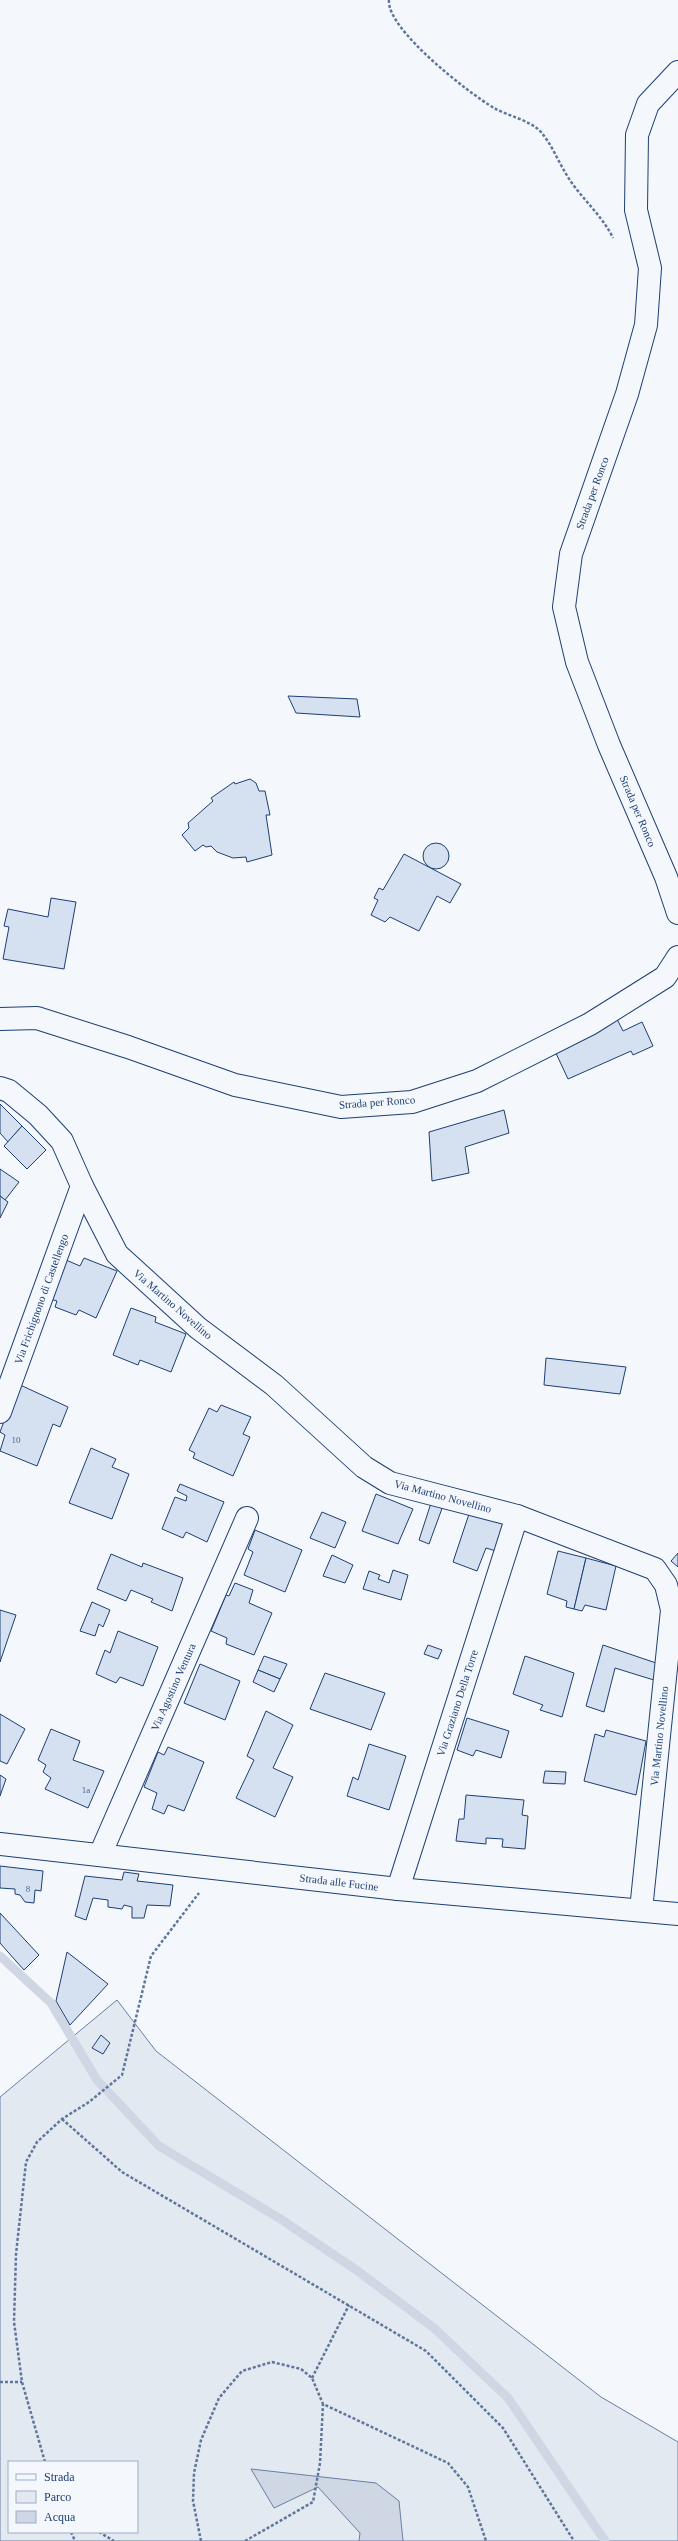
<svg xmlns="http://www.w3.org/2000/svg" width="678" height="2541" viewBox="0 0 678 2541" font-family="Georgia,serif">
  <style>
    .green { fill: #e3e9f0; stroke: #687fa3; fill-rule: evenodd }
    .water { fill: #cfd7e4; stroke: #687fa3 }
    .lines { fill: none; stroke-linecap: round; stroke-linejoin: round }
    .stream { stroke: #cfd7e4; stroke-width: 9 }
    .building { fill: #d5e0f0; stroke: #1d3f73 }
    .minor-casing { stroke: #1d3f73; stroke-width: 24 }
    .path { stroke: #5e769c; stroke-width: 2.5; stroke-dasharray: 3 2; stroke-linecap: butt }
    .minor { stroke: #f4f7fb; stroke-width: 22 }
    .labels { text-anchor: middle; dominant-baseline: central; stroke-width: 3; stroke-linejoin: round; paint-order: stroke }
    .number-label { font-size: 9px; fill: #4b6792 }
    .street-label { font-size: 11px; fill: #1d3f73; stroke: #f4f7fb }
  </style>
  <rect width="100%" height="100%" fill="#f4f7fb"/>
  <path class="green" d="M117 2000 156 2051 601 2397 678 2442V2541H0V2097ZM9 2462H137V2532H9Z"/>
  <polygon class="water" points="251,2469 376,2483 399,2501 403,2541 359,2541 360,2533 318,2487 274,2508"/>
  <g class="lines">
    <polyline class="stream" points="0,1956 51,2003 97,2080 159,2146 279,2218 355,2269 434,2328 508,2398 605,2541"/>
  </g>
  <g class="building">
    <polygon points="288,696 357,699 360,717 296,713"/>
    <polygon points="250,779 256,783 259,791 265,791 270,815 266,815 272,855 247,862 246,857 233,858 217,852 211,846 206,847 203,845 195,851 182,835 189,828 188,823 213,801 211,798 234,782 235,784"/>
    <circle cx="436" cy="856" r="13"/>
    <polygon points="404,854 461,884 450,903 437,896 419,931 390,917 385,922 371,915 378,900 374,898 379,888 383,890"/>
    <polygon points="51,898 76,902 64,969 3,959 9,927 4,926 8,909 48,917"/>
    <polygon points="617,1019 623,1031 642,1022 653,1046 633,1055 631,1051 568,1079 554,1049"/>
    <polygon points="0,1104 22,1126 8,1142 0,1133"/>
    <polygon points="504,1110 509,1133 465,1147 469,1173 432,1181 429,1132"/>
    <polygon points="22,1126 46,1150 27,1169 4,1146"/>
    <polygon points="0,1169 19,1182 5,1200 0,1196"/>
    <polygon points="0,1196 8,1202 0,1218"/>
    <polygon points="84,1258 117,1271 96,1318 79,1310 76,1315 55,1307 57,1301 50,1299 66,1260 80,1266"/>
    <polygon points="131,1308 156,1317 155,1322 186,1334 171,1372 140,1360 138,1365 113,1355"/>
    <polygon points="546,1358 626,1367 620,1394 544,1385"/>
    <polygon points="18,1384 68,1407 60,1427 53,1424 37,1466 0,1451 5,1435 0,1432"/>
    <polygon points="221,1405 251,1417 243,1434 250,1437 233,1476 193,1458 195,1453 189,1450 209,1408 217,1412"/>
    <polygon points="91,1448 116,1459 112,1467 129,1474 112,1519 69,1503"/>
    <polygon points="180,1484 224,1502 207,1542 186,1532 183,1538 162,1529 175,1497 186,1501 187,1496 177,1491"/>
    <polygon points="376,1494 413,1509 398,1544 362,1531"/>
    <polygon points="432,1500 444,1503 429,1544 419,1540"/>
    <polygon points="470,1511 509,1521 499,1552 486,1548 477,1571 453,1562"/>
    <polygon points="322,1512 346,1522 335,1548 310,1538"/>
    <polygon points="255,1530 302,1550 285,1592 244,1575 253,1552 248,1549"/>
    <polygon points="558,1551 586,1558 574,1609 566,1607 567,1601 547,1594"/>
    <polygon points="678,1553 678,1567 671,1561"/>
    <polygon points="111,1554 142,1567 143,1563 183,1578 172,1611 151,1602 153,1599 131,1590 126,1601 97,1589"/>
    <polygon points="332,1555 353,1565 345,1583 323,1576"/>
    <polygon points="586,1558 616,1566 606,1610 585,1605 582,1611 574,1609"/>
    <polygon points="393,1570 408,1575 401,1600 363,1589 369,1571 380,1575 378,1579 389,1583"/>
    <polygon points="235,1583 253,1590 249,1603 272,1613 254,1655 226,1644 227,1638 211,1631 226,1595 229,1596"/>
    <polygon points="92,1602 110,1610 103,1627 99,1624 95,1636 80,1631"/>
    <polygon points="0,1610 16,1615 0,1662"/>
    <polygon points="118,1631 158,1647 143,1686 120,1677 116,1683 96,1674 105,1650 110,1653"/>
    <polygon points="428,1645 442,1650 438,1659 424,1654"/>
    <polygon points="603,1645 659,1664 657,1681 615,1668 604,1712 586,1706"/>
    <polygon points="264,1656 287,1664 280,1679 258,1670"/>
    <polygon points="525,1656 574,1673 562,1717 540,1710 543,1705 513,1694"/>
    <polygon points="200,1664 240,1681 225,1720 184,1703"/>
    <polygon points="258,1670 280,1679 274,1692 253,1682"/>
    <polygon points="325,1673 385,1693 371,1730 310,1709"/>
    <polygon points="266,1711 293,1725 273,1768 293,1777 275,1817 236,1798 254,1760 247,1756"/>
    <polygon points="0,1714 25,1729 7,1764 0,1761"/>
    <polygon points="467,1718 509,1731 501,1758 476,1750 473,1756 457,1750"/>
    <polygon points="51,1729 80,1741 73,1760 104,1771 88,1808 45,1789 51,1778 43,1772 46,1765 38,1760"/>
    <polygon points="606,1730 646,1741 636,1795 584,1781 595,1734 604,1737"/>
    <polygon points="369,1744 406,1756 389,1810 347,1796 353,1777 358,1780"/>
    <polygon points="168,1747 204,1762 184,1811 168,1805 164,1814 152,1809 157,1793 144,1787 158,1752 164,1755"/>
    <polygon points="545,1771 566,1772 565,1784 543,1783"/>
    <polygon points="0,1775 6,1779 0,1796"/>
    <polygon points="466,1795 524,1800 522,1815 528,1816 525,1849 502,1847 503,1839 486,1838 486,1844 456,1841 459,1819 464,1819"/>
    <polygon points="0,1866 43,1871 41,1891 35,1890 34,1903 25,1902 20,1895 15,1894 15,1889 0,1888"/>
    <polygon points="124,1872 139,1874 137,1881 173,1885 170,1906 147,1905 144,1918 132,1918 132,1907 124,1905 122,1909 108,1907 108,1900 93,1898 86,1920 75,1916 85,1876 122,1880"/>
    <polygon points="0,1913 39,1955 24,1970 0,1943"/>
    <polygon points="67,1952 108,1984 70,2025 56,2001"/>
    <polygon points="101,2035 110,2043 103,2054 92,2048"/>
  </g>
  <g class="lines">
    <g class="minor-casing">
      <g id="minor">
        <polyline points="678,72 648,104 637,135 636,210 650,268 646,325 627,394 571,554 564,607 577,662 609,745 666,877 678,913"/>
        <polyline points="0,1019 37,1018 128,1047 235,1085 341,1107 412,1102 477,1081 590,1024 665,977 678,957"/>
        <polyline points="0,1088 9,1091 38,1115 62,1141 82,1186 117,1254 198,1328 274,1385 364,1467 390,1483 517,1516 655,1569 666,1585 672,1610 641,1910"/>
        <polyline points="0,1412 82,1186"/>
        <polyline points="0,1844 398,1889 678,1914"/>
        <polyline points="100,1855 247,1518"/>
        <polyline points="398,1889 517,1516"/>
      </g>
    </g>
    <g class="path">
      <path d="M389 0C386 29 470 94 494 108 508 116 529 120 540 131 551 143 557 159 565 172 578 196 601 213 613 238"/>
      <polyline points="62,2119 122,2172 426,2351 503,2428 574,2541"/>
      <polyline points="312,2378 349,2305"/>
      <polyline points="0,2382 22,2382"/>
      <polyline points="45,2462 22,2382 14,2322 16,2254 26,2162 37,2142 62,2119 89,2102 122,2075 151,1956 199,1893"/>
      <polyline points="71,2532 75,2541"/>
      <polyline points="99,2532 114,2541"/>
      <polyline points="201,2541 193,2501 194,2473 201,2440 219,2398 242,2371 272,2362 301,2369 312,2378 323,2404 448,2463 468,2487 486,2541"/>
      <polyline points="245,2541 313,2502 320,2463 323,2404"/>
    </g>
    <use href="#minor" class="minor"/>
  </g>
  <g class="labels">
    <g class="number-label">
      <text x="16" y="1440">10</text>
      <text x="86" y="1790">1a</text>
      <text x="28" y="1889">8</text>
    </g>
    <g class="street-label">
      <text transform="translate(592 493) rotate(-70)">Strada per Ronco</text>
      <text transform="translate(638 811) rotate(67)">Strada per Ronco</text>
      <text transform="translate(377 1102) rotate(-4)">Strada per Ronco</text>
      <text transform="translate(41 1299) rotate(-70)">Via Frichignono di Castellengo</text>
      <text transform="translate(173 1304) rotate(41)">Via Martino Novellino</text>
      <text transform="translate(443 1496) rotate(15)">Via Martino Novellino</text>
      <text transform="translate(173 1687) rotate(-66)">Via Agostino Ventura</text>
      <text transform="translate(457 1703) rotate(-72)">Via Graziano Della Torre</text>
      <text transform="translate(659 1736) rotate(-84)">Via Martino Novellino</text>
      <text transform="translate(339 1882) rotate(7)">Strada alle Fucine</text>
    </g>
  </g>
  <rect x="8" y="2461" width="130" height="72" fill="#f4f7fb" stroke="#9eadc5"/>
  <rect x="16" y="2474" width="20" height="6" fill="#f4f7fb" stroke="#9eadc5"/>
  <text x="44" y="2481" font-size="12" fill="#1d3f73">Strada</text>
  <rect x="16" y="2491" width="20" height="12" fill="#e3e9f0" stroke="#9eadc5"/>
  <text x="44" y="2501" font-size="12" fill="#1d3f73">Parco</text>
  <rect x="16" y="2511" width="20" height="12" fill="#cfd7e4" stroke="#9eadc5"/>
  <text x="44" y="2521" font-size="12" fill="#1d3f73">Acqua</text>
</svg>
